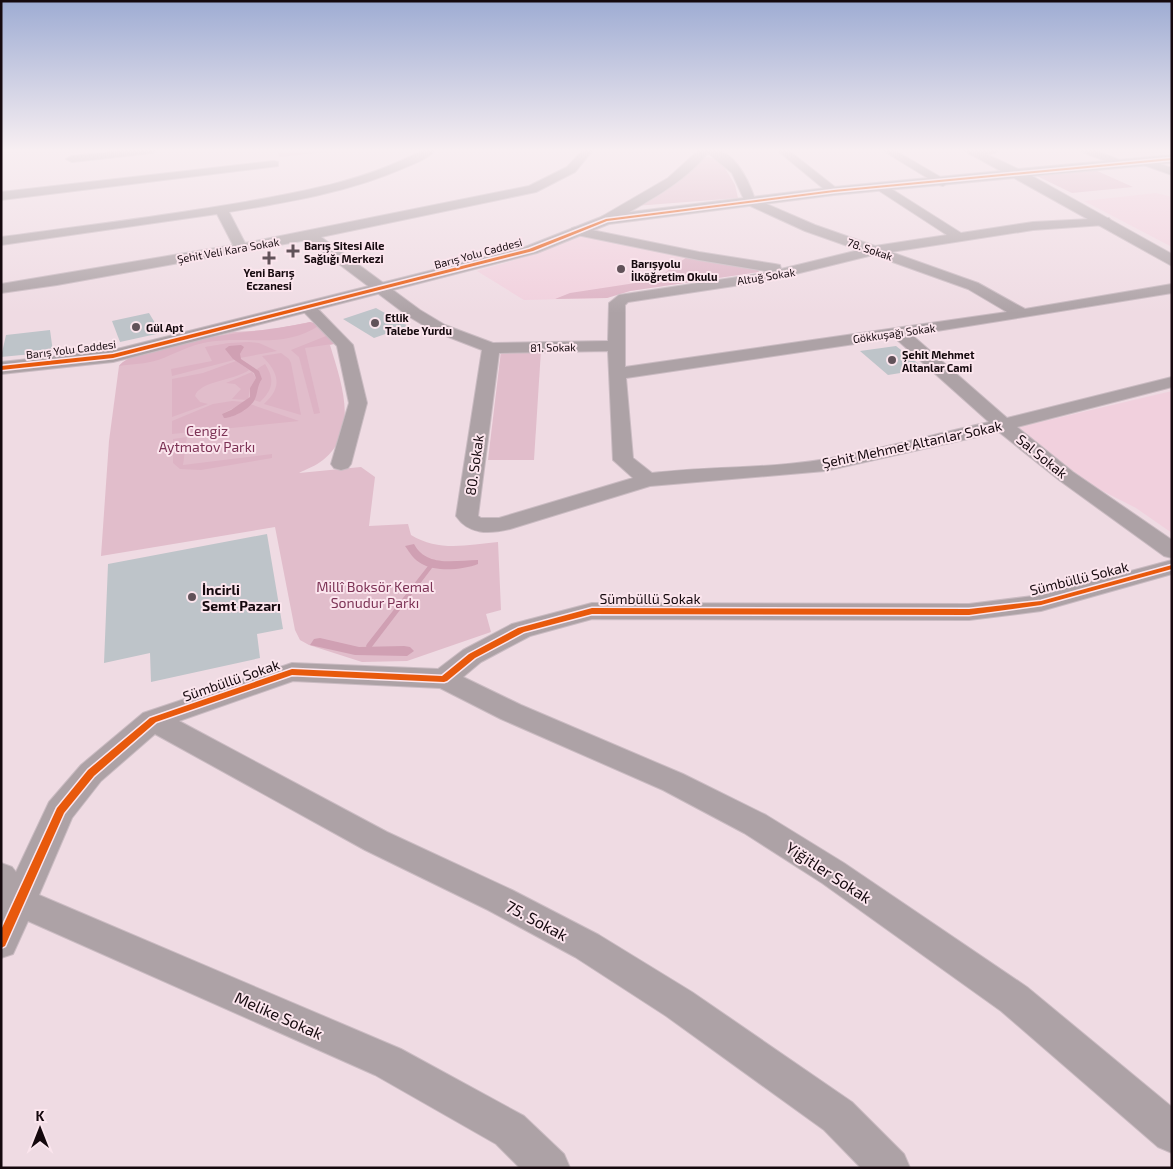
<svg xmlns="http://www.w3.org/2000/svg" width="1173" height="1169" viewBox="0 0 1173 1169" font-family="'Exo 2',sans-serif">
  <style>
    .built { fill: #f1d0dd }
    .green { fill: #e1bdcb }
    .forest { fill: #ddb3c4 }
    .water { fill: #d0a0b3 }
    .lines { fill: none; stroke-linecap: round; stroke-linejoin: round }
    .stream { fill: #d0a0b3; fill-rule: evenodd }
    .building { fill: #bec4c9 }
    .minor-casing { stroke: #cabbc2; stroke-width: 2 }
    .tertiary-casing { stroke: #cabbc2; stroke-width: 2 }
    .minor { fill: #ada2a6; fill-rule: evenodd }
    .tertiary { fill: #ada2a6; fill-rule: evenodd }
    .cycleway-casing { stroke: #fbe5ed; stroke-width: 3 }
    .cycleway { fill: #e8590c; fill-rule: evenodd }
    .poi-dot { fill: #615259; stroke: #fbe5ed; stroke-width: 2 }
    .labels { text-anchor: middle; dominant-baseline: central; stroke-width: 4; stroke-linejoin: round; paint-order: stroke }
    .far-poi-label { font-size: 11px; font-weight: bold; fill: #15090e; stroke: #fbe5ed; text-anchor: start }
    .far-street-label { font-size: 11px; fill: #15090e; stroke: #fbe5ed }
    .park-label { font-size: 14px; fill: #7d3356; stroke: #fbe5ed }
    .street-label { font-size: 14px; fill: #15090e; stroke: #fbe5ed }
    .poi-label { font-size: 14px; font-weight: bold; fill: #15090e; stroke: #fbe5ed; text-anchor: start }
    .near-street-label { font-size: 16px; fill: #15090e; stroke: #fbe5ed }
  </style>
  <rect width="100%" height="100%" fill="#efdbe3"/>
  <g class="built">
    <polygon points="1156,193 1172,197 1172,247 1084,201"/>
    <polygon points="577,237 587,237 759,272 630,291 607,298 524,300 477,271 532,255"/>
    <polygon points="1172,391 1172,533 1136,508 1079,479 1015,428"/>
  </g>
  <g class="green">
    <polygon points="276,150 334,150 335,151 280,157"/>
    <path d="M708 157 720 160 735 185 738 198 635 206C653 196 674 186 690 172 696 167 700 158 708 157Z"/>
    <polygon points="1095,170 1133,187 1072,193 1037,176"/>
    <path d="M310 322 320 325 339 343 330 345C341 382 360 431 323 460 316 466 306 469 299 473L361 467 375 477 369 526 408 524 411 535C439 552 467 545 498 542L501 610 486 614 491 632 407 661 362 662 309 645 300 640 295 630 275 527 101 556 109 441 119 366 123 362 233 332 269 330Z"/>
    <polygon points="541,350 534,460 488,460 501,351"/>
  </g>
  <g class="forest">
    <polygon points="687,257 758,267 759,272 630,291 607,298 555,299 570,293 655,280"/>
    <path d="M310 322 320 325C282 350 250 335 208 342 189 345 175 354 158 360 146 364 132 364 119 366 143 339 271 332 310 322Z"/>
    <polygon points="331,334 339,343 305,348 320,413 314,414 299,357 291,350"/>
    <polygon points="249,342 259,343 277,351 240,358 240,354 243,349 229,352 234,360 172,376 171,369 212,361 205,347 229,343"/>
    <path d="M281 353 289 359 291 363 301 415 264 404C283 387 279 373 262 356Z"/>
    <path d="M236 361 249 370C236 380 199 381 195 396L200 402 208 404 172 417V379L203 373Z"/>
    <path d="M265 364C275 379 273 390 260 402L254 400 257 387 262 379 257 369Z"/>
    <polygon points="252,372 256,378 250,388 248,400 232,399 241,389 235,384 226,383"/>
    <polygon points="232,401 245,402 222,414 231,417 245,410 250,404 299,421 172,434 172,421 213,404"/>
    <polygon points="187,437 183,465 272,454 272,458 201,470 180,469 173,463 173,439"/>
  </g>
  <g class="water">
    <path d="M241 345 244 347 240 354 241 359 259 371 262 379C257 386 258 392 255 399 251 408 234 418 224 418L222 414 231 410 250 397V388L256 378 254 373 233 359 225 349 229 346Z"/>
    <path d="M414 544C427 568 456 560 478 560V564C463 570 436 572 422 564 414 560 410 553 405 546Z"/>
    <polygon points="320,638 359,647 404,646 410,647 414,651 407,656 355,655 310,645 314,639"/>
  </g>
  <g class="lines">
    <polygon class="stream" points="430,565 433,567 432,568 371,648 367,648 366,646 367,644 428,566"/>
  </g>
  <g class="building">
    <polygon points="376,308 408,326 374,338 343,319"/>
    <polygon points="149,313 161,333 120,342 112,321"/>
    <polygon points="50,330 53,352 1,357 6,335"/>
    <polygon points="896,346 925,369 888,375 860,351"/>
    <polygon points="267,534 283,629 257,634 260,658 151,682 150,653 104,663 108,564"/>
  </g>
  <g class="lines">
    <g class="minor-casing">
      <g id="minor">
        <polygon points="126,150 157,150 152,153 72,162 66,159 72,156"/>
        <path d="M423 150H435C429 158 416 163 406 167 350 192 288 202 229 212L245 243 529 186 567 167 583 150H593L575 172 536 192 321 237 420 310 445 325 493 343 608 341 609 303 619 295 771 272 699 260 577 235 572 234 570 231 572 228 577 227 699 252 775 264 780 265 781 269 859 250 805 231 746 204 732 173 708 153C682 185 645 202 611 223H601L599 220 601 217 668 178 699 150C704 150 713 148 718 150 737 156 749 182 755 199L815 225 875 246 947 235 878 190 876 187 882 183 961 233 1033 222 1109 218 1111 221 1104 225 1033 230 891 252 978 283 1025 309 1172 284V293L912 335 1007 418 1172 377V387L1017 427 1073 472 1172 540V558L1164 556 1059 480 999 432 825 471 650 486 510 529C489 534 469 535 456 516L482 350 433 331 408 316 307 240 57 285 1 293V284L233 245 217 214 1 245V237C83 226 164 216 245 202 306 191 368 180 423 150ZM873 255 968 289 1007 312 625 367V305L628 302 767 281ZM895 338 989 422C935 434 881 449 826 459 769 469 710 466 652 473L633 458 626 378ZM608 351 613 460 633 478 499 518H481L478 516 499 353Z"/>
        <polygon points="777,150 788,150 840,191 834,195 830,194"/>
        <polygon points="882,150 894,150 949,182 943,186 939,185"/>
        <path d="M969 150H1000C994 155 978 156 969 154Z"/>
        <polygon points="1081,150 1095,150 1129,164 1127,166 1119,166 1082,152"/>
        <polygon points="1145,159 1172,168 1172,175 1141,164 1139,162"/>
        <polygon points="274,161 278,162 278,166 1,200 1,192"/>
        <polygon points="308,303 314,305 353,345 367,403 351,464 348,468 341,470 334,468 331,464 349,403 337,346 300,308"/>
        <polygon points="1172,560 1172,574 1041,611 969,620 592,619 530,636 481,662 463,677 521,705 683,774 766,815 844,863 1027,987 1172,1107 1172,1153 1158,1147 1001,1011 822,883 744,833 663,790 501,719 440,688 293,681 179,721 387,832 512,890 599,935 692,992 852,1102 904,1154 910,1168 861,1168 824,1130 666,1016 575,957 488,910 365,850 155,734 101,781 72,818 39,895 401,1049 524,1116 564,1154 570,1168 520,1168 496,1144 375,1075 28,921 13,954 1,958 1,863 12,867 16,872 49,802 81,765 143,713 292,663 438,669 463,650 512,624 592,603 969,604 1041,595"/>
      </g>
    </g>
    <g class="tertiary-casing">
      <polygon id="tertiary" points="963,150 978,150 1018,169 1172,155 1172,163 1032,176 1172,254 1172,266 1014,178 834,195 609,224 537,253 113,362 1,374 1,362 113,350 525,247 606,215 834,187 1001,171"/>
    </g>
    <use href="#minor" class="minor"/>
    <use href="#tertiary" class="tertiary"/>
    <g class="cycleway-casing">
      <g id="cycleway">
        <polygon points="1172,158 1172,160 834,192 607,221 533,251 113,358 1,370 1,366 113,354 529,249 606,219 834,190"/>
        <polygon points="1172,565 1172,569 1041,605 969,615 592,614 524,632 475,658 447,681 444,682 292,675 156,722 94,776 64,813 5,946 1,948 1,930 57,808 88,770 150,718 289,670 292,669 442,676 469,654 518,628 592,608 969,609 1041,601"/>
      </g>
    </g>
    <use href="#cycleway" class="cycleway"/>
  </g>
  <linearGradient id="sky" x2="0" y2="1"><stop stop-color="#9eacd3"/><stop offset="0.48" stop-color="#f8eff2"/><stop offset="1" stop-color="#f8eff2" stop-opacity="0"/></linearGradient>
  <rect width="1173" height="313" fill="url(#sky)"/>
  <g class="poi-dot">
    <path d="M290.5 243.5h5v5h5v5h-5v5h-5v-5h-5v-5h5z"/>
    <path d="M266.5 250.5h5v5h5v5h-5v5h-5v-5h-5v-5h5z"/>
    <circle cx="621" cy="269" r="5"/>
    <circle cx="375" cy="323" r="5"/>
    <circle cx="136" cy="327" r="5"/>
    <circle cx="892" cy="360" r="5"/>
    <circle cx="192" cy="597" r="5"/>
  </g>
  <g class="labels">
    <g class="far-poi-label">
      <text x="304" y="245">Barış Sitesi Aile<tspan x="304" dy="13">Sağlığı Merkezi</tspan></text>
      <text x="631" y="263">Barışyolu<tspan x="631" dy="13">İlköğretim Okulu</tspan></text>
      <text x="269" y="272" text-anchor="middle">Yeni Barış<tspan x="269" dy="13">Eczanesi</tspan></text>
      <text x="385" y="317">Etlik<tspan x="385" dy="13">Talebe Yurdu</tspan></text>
      <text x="146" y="327">Gül Apt</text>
      <text x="902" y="354">Şehit Mehmet<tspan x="902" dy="13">Altanlar Cami</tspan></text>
    </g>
    <g class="far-street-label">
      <text transform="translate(870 249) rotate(19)">78. Sokak</text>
      <text transform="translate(228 250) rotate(-10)">Şehit Veli Kara Sokak</text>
      <text transform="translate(478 253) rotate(-15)">Barış Yolu Caddesi</text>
      <text transform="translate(766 276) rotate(-9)">Altuğ Sokak</text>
      <text transform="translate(894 333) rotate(-8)">Gökkuşağı Sokak</text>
      <text transform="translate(553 347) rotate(-1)">81. Sokak</text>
      <text transform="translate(71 349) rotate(-7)">Barış Yolu Caddesi</text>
    </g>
    <g class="park-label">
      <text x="207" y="430">Cengiz<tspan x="207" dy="16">Aytmatov Parkı</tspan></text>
      <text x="375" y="586">Millî Boksör Kemal<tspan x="375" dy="16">Sonudur Parkı</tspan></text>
    </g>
    <g class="street-label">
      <text transform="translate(912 444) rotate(-12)">Şehit Mehmet Altanlar Sokak</text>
      <text transform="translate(1042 456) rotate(39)">Sal Sokak</text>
      <text transform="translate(474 465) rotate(-82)">80. Sokak</text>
      <text transform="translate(1079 578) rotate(-14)">Sümbüllü Sokak</text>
      <text x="650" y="598">Sümbüllü Sokak</text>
      <text transform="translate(231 680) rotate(-19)">Sümbüllü Sokak</text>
    </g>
    <g class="poi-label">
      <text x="202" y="589">İncirli<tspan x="202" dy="16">Semt Pazarı</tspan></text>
    </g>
    <g class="near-street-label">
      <text transform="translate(829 872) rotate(33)">Yiğitler Sokak</text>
      <text transform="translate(537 920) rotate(28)">75. Sokak</text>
      <text transform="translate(279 1015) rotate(24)">Melike Sokak</text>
    </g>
  </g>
  <rect width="1173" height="1169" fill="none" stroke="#15090e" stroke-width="5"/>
  <g transform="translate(40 1129)" stroke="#fbe5ed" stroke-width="4" paint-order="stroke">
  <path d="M0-4L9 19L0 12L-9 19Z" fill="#15090e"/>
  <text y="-8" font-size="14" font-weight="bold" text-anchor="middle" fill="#15090e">K</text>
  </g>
</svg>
